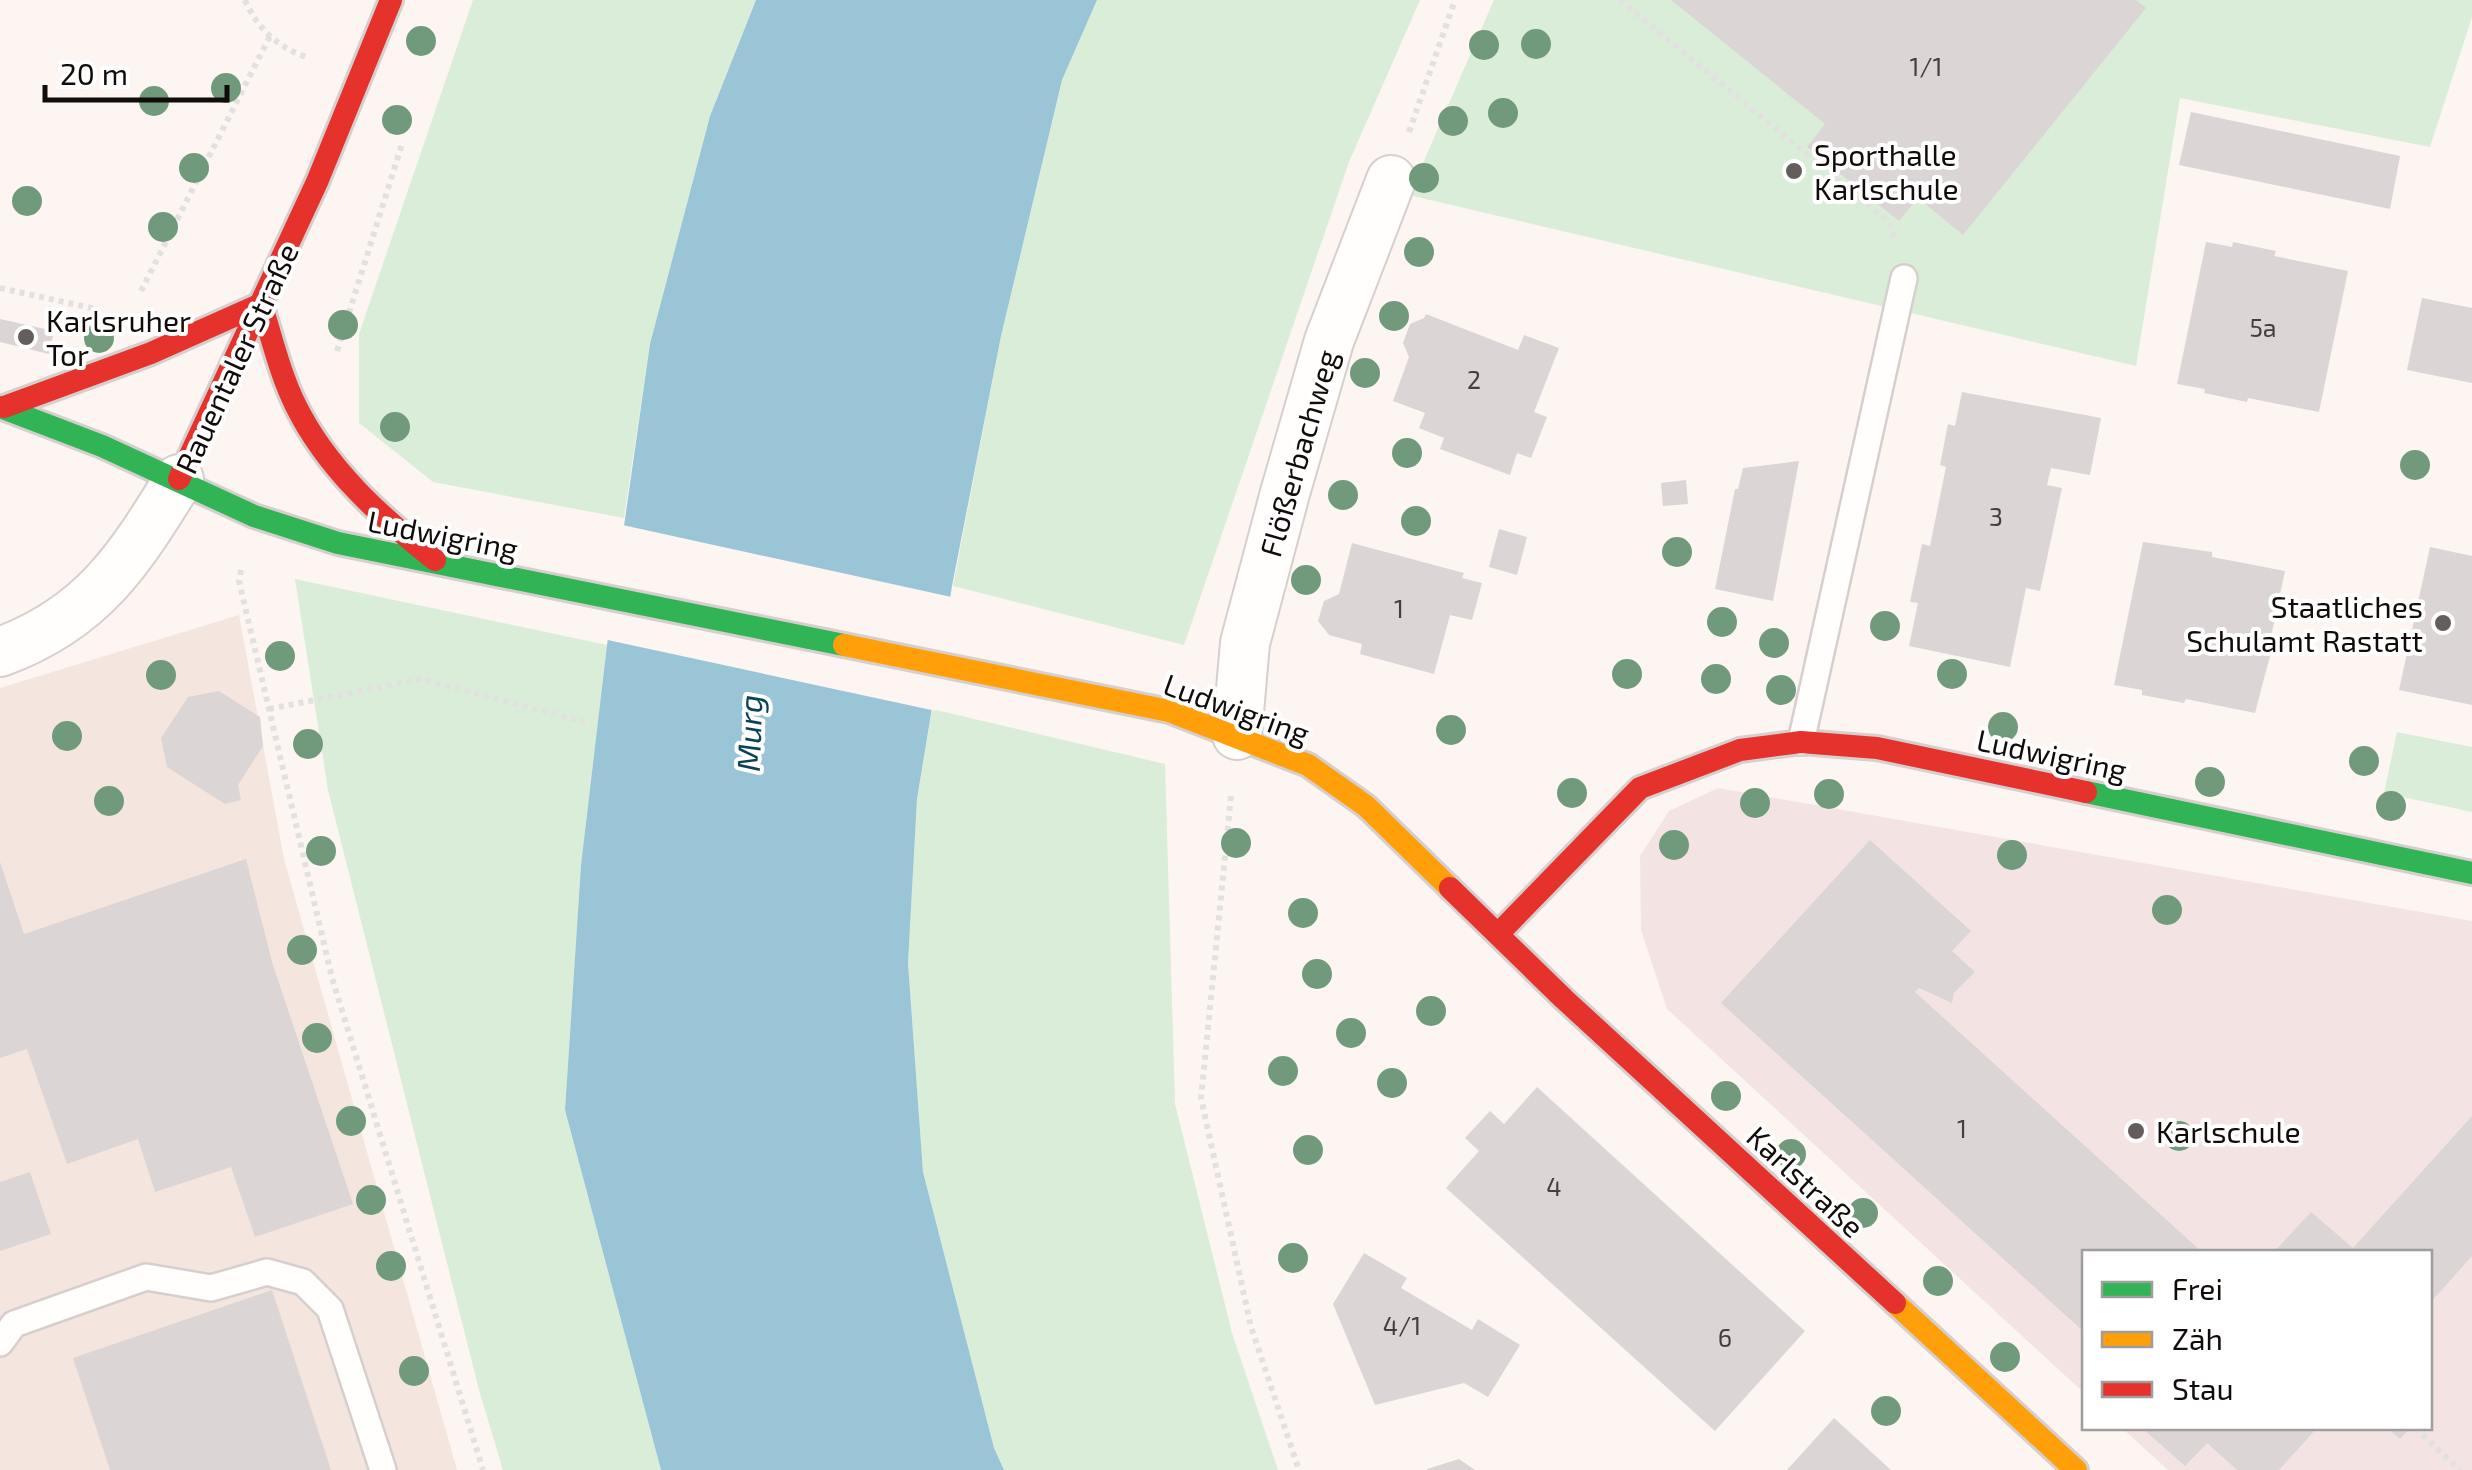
<svg xmlns="http://www.w3.org/2000/svg" width="2472" height="1470" viewBox="0 0 2472 1470" font-family="'Exo 2',sans-serif">
  <style>
    .built { fill: #f4e5df }
    .education { fill: #f3e4e3 }
    .green { fill: #daedd9 }
    .water { fill: #99c5d7 }
    .pier { fill: #fcf5f2 }
    .building { fill: #dbd5d6 }
    .lines { fill: none; stroke-linecap: round; stroke-linejoin: round }
    .lane-casing { stroke: #d6cfcd; stroke-width: 30 }
    .street-casing { stroke: #d6cfcd; stroke-width: 52 }
    .fast-casing { stroke: #d6cfcd; stroke-width: 28 }
    .slow-casing { stroke: #d6cfcd; stroke-width: 28 }
    .jam-casing { stroke: #d6cfcd; stroke-width: 28 }
    .path { stroke: #e3e1e0; stroke-width: 6; stroke-dasharray: 5 5; stroke-linecap: butt }
    .lane { stroke: #fffefd; stroke-width: 25 }
    .street { stroke: #fffefd; stroke-width: 48 }
    .fast { stroke: #30b455; stroke-width: 22 }
    .slow { stroke: #ff9f0a; stroke-width: 22 }
    .jam { stroke: #e5322d; stroke-width: 22 }
    .tree { fill: #719a7d }
    .poi-dot { fill: #635d5b; stroke: #fff; stroke-width: 4 }
    .labels { text-anchor: middle; dominant-baseline: central; stroke-width: 8; stroke-linejoin: round; paint-order: stroke }
    .number-label { font-size: 25px; fill: #443e3c }
    .poi-label { font-size: 30px; fill: #110b09; stroke: #fff; text-anchor: start }
    .street-label { font-size: 30px; fill: #110b09; stroke: #fff }
    .water-label { font-size: 32px; font-style: italic; fill: #0a4357; stroke: #fff }
  </style>
  <rect width="100%" height="100%" fill="#fcf5f2"/>
  <polygon class="built" points="239,615 284,859 457,1470 0,1470 0,688"/>
  <polygon class="education" points="1718,788 2472,921 2472,1470 2168,1470 2122,1428 2430,1428 2430,1252 2084,1252 2084,1393 1667,1009 1641,930 1640,856 1669,811"/>
  <g class="green">
    <polygon points="473,0 756,0 710,116 650,344 624,518 433,482 359,423 359,334"/>
    <polygon points="1097,0 1420,0 1349,162 1184,645 953,586 1001,336 1062,80"/>
    <polygon points="1494,0 2472,0 2472,17 2430,147 2180,98 2136,366 1409,195"/>
    <polygon points="295,579 607,645 581,865 565,1110 661,1470 503,1470 479,1390 328,790"/>
    <polygon points="932,709 1165,764 1175,1104 1232,1333 1278,1470 1004,1470 994,1448 923,1172 908,963 917,799"/>
    <polygon points="2397,732 2472,747 2472,812 2384,793"/>
  </g>
  <polygon class="water" points="756,0 1097,0 1062,80 1001,336 952,586 917,799 908,963 923,1172 994,1448 1004,1470 661,1470 565,1110 581,865 607,645 650,344 710,116"/>
  <polygon class="pier" points="618,524 956,598 936,711 603,639"/>
  <g class="building">
    <polygon points="1671,0 2136,0 2146,8 1963,235 1918,198 1899,221 1807,147 1825,124"/>
    <polygon points="2191,112 2400,156 2390,209 2179,165"/>
    <polygon points="2206,242 2232,247 2233,242 2276,251 2274,256 2348,271 2319,412 2248,398 2247,402 2204,393 2205,389 2177,384"/>
    <polygon points="2422,298 2472,308 2472,383 2407,370"/>
    <polygon points="1426,314 1518,350 1524,335 1559,348 1534,412 1547,417 1531,458 1517,453 1510,475 1440,449 1444,438 1419,428 1425,413 1393,401 1409,357 1403,343 1410,324 1424,318"/>
    <polygon points="0,319 54,331 49,354 0,342"/>
    <polygon points="1962,392 2101,418 2090,475 2051,468 2047,485 2062,488 2040,591 2026,588 2010,667 1909,646 1918,603 1910,602 1922,544 1930,546 1946,467 1940,465 1948,424 1955,426"/>
    <polygon points="1799,461 1773,601 1715,589 1735,489 1738,489 1743,468"/>
    <polygon points="1686,480 1688,504 1663,506 1661,483"/>
    <polygon points="1499,529 1527,537 1517,575 1489,567"/>
    <polygon points="2143,542 2212,552 2212,557 2285,571 2268,651 2271,652 2255,713 2186,699 2184,703 2142,695 2142,690 2114,685"/>
    <polygon points="1352,543 1464,573 1462,578 1482,583 1472,620 1450,615 1434,674 1360,654 1362,644 1329,635 1318,621 1324,601 1339,594"/>
    <polygon points="2430,547 2472,556 2472,705 2399,690"/>
    <polygon points="219,691 260,717 263,746 238,785 241,800 225,804 167,767 161,738 188,697"/>
    <polygon points="1870,840 1971,931 1952,951 1975,972 1954,993 1952,1003 1919,988 1915,992 2202,1252 2084,1252 2084,1332 1721,1003"/>
    <polygon points="246,859 272,962 353,1204 255,1237 231,1167 155,1192 138,1139 67,1164 27,1049 0,1058 0,862 24,934"/>
    <polygon points="1537,1087 1805,1331 1715,1431 1446,1188 1479,1151 1465,1138 1490,1111 1504,1124"/>
    <polygon points="2472,1116 2472,1256 2430,1303 2430,1252 2274,1252 2311,1212 2353,1248"/>
    <polygon points="30,1172 51,1234 0,1251 0,1182"/>
    <polygon points="1364,1253 1407,1278 1401,1288 1472,1330 1478,1319 1520,1345 1488,1397 1464,1383 1375,1405 1333,1304"/>
    <polygon points="272,1290 331,1470 110,1470 73,1358"/>
    <polygon points="1834,1418 1891,1470 1787,1470"/>
    <polygon points="2142,1428 2317,1428 2279,1470 2237,1470 2207,1443 2185,1466"/>
    <polygon points="2387,1428 2410,1428 2400,1439"/>
    <polygon points="1459,1459 1475,1470 1427,1470 1427,1469"/>
  </g>
  <g class="lines">
    <g class="lane-casing">
      <g id="lane">
        <polyline points="1801,742 1904,278"/>
        <polyline points="0,1343 14,1324 146,1277 211,1288 267,1272 303,1282 330,1309 383,1470"/>
      </g>
    </g>
    <g class="street-casing">
      <g id="street">
        <path d="M0 652C93 618 129 560 179 479"/>
        <polyline points="1237,735 1245,643 1285,493 1329,341 1391,180"/>
      </g>
    </g>
    <g class="fast-casing">
      <g id="fast">
        <polyline points="0,407 102,446 254,516 338,543 844,645"/>
        <polyline points="2086,792 2472,873"/>
      </g>
    </g>
    <g class="slow-casing">
      <g id="slow">
        <polyline points="844,645 1169,711 1308,765 1366,806 1450,888"/>
        <polyline points="1895,1303 2076,1470"/>
      </g>
    </g>
    <g class="jam-casing">
      <g id="jam">
        <path d="M261 304C272 338 280 374 296 406 327 469 381 517 435 560"/>
        <polyline points="4,407 151,353 261,304"/>
        <polyline points="179,479 317,182 391,0"/>
        <polyline points="1450,888 1564,999 1895,1303"/>
        <polyline points="1499,933 1640,788 1740,750 1801,742 1877,748 2086,792"/>
      </g>
    </g>
    <g class="path">
      <path d="M245 0C257 28 278 48 307 57"/>
      <polyline points="1620,0 1889,222 1894,238"/>
      <polyline points="1409,132 1455,0"/>
      <polyline points="0,288 96,309"/>
      <polyline points="141,291 270,36"/>
      <polyline points="337,351 402,144"/>
      <polyline points="241,570 239,581 332,978 483,1470"/>
      <polyline points="269,709 421,679 585,722"/>
      <polyline points="1231,796 1201,1098 1251,1327 1299,1470"/>
      <polyline points="2415,1428 2460,1470"/>
    </g>
    <use href="#lane" class="lane"/>
    <use href="#street" class="street"/>
    <use href="#fast" class="fast"/>
    <use href="#slow" class="slow"/>
    <use href="#jam" class="jam"/>
  </g>
  <g class="tree">
    <circle cx="421" cy="41" r="15"/>
    <circle cx="1536" cy="44" r="15"/>
    <circle cx="1484" cy="45" r="15"/>
    <circle cx="226" cy="88" r="15"/>
    <circle cx="154" cy="101" r="15"/>
    <circle cx="1503" cy="113" r="15"/>
    <circle cx="397" cy="120" r="15"/>
    <circle cx="1453" cy="121" r="15"/>
    <circle cx="194" cy="168" r="15"/>
    <circle cx="1424" cy="178" r="15"/>
    <circle cx="27" cy="201" r="15"/>
    <circle cx="163" cy="227" r="15"/>
    <circle cx="1419" cy="252" r="15"/>
    <circle cx="1394" cy="316" r="15"/>
    <circle cx="343" cy="325" r="15"/>
    <circle cx="99" cy="338" r="15"/>
    <circle cx="1365" cy="373" r="15"/>
    <circle cx="395" cy="427" r="15"/>
    <circle cx="1407" cy="453" r="15"/>
    <circle cx="2415" cy="465" r="15"/>
    <circle cx="1343" cy="495" r="15"/>
    <circle cx="1416" cy="521" r="15"/>
    <circle cx="1677" cy="552" r="15"/>
    <circle cx="1306" cy="580" r="15"/>
    <circle cx="1722" cy="622" r="15"/>
    <circle cx="1885" cy="626" r="15"/>
    <circle cx="1774" cy="643" r="15"/>
    <circle cx="280" cy="656" r="15"/>
    <circle cx="1627" cy="674" r="15"/>
    <circle cx="1952" cy="674" r="15"/>
    <circle cx="161" cy="675" r="15"/>
    <circle cx="1716" cy="679" r="15"/>
    <circle cx="1781" cy="690" r="15"/>
    <circle cx="2003" cy="727" r="15"/>
    <circle cx="1451" cy="730" r="15"/>
    <circle cx="67" cy="736" r="15"/>
    <circle cx="308" cy="744" r="15"/>
    <circle cx="2364" cy="761" r="15"/>
    <circle cx="2210" cy="782" r="15"/>
    <circle cx="1572" cy="793" r="15"/>
    <circle cx="1829" cy="794" r="15"/>
    <circle cx="109" cy="801" r="15"/>
    <circle cx="1755" cy="803" r="15"/>
    <circle cx="2391" cy="806" r="15"/>
    <circle cx="1236" cy="843" r="15"/>
    <circle cx="1674" cy="845" r="15"/>
    <circle cx="321" cy="851" r="15"/>
    <circle cx="2012" cy="855" r="15"/>
    <circle cx="2167" cy="910" r="15"/>
    <circle cx="1303" cy="913" r="15"/>
    <circle cx="302" cy="950" r="15"/>
    <circle cx="1317" cy="974" r="15"/>
    <circle cx="1431" cy="1011" r="15"/>
    <circle cx="1351" cy="1033" r="15"/>
    <circle cx="317" cy="1038" r="15"/>
    <circle cx="1283" cy="1071" r="15"/>
    <circle cx="1392" cy="1083" r="15"/>
    <circle cx="1726" cy="1096" r="15"/>
    <circle cx="351" cy="1121" r="15"/>
    <circle cx="2179" cy="1136" r="15"/>
    <circle cx="1308" cy="1150" r="15"/>
    <circle cx="1791" cy="1154" r="15"/>
    <circle cx="371" cy="1200" r="15"/>
    <circle cx="1863" cy="1213" r="15"/>
    <circle cx="1293" cy="1258" r="15"/>
    <circle cx="391" cy="1266" r="15"/>
    <circle cx="1938" cy="1281" r="15"/>
    <circle cx="2005" cy="1357" r="15"/>
    <circle cx="414" cy="1371" r="15"/>
    <circle cx="1886" cy="1411" r="15"/>
  </g>
  <g class="poi-dot">
    <circle cx="1794" cy="171" r="10"/>
    <circle cx="26" cy="337" r="10"/>
    <circle cx="2443" cy="623" r="10"/>
    <circle cx="2136" cy="1131" r="10"/>
  </g>
  <g class="labels">
    <g class="number-label">
      <text x="1926" y="66">1/1</text>
      <text x="2263" y="327">5a</text>
      <text x="1474" y="379">2</text>
      <text x="1996" y="516">3</text>
      <text x="1399" y="608">1</text>
      <text x="1962" y="1128">1</text>
      <text x="1554" y="1186">4</text>
      <text x="1402" y="1325">4/1</text>
      <text x="1725" y="1337">6</text>
    </g>
    <g class="poi-label">
      <text x="1814" y="154">Sporthalle<tspan x="1814" dy="34">Karlschule</tspan></text>
      <text x="46" y="320">Karlsruher<tspan x="46" dy="34">Tor</tspan></text>
      <text x="2423" y="606" text-anchor="end">Staatliches<tspan x="2423" dy="34">Schulamt Rastatt</tspan></text>
      <text x="2156" y="1131">Karlschule</text>
    </g>
    <g class="street-label">
      <text transform="translate(236 358) rotate(-65)">Rauentaler Straße</text>
      <text transform="translate(1298 453) rotate(-74)">Flößerbachweg</text>
      <text transform="translate(443 534) rotate(11)">Ludwigring</text>
      <text transform="translate(1237 708) rotate(20)">Ludwigring</text>
      <text transform="translate(2052 754) rotate(12)">Ludwigring</text>
      <text transform="translate(1806 1181) rotate(43)">Karlstraße</text>
    </g>
    <g class="water-label">
      <text transform="translate(748 733) rotate(-88)">Murg</text>
    </g>
  </g>
  <rect x="2082" y="1250" width="350" height="180" fill="#ffffff" stroke="#a09d9d" stroke-width="2.5"/>
  <rect x="2102" y="1282" width="50" height="15" fill="#30b455" stroke="#a09d9d" stroke-width="2.5"/>
  <text x="2172" y="1300" font-size="30" fill="#110b09">Frei</text>
  <rect x="2102" y="1332" width="50" height="15" fill="#ff9f0a" stroke="#a09d9d" stroke-width="2.5"/>
  <text x="2172" y="1350" font-size="30" fill="#110b09">Zäh</text>
  <rect x="2102" y="1382" width="50" height="15" fill="#e5322d" stroke="#a09d9d" stroke-width="2.5"/>
  <text x="2172" y="1400" font-size="30" fill="#110b09">Stau</text>
  <path d="M45 85v15h182v-15" fill="none" stroke="#110b09" stroke-width="5"/>
  <text x="60" y="85" font-size="30" fill="#110b09" stroke="#ffffff" stroke-width="8" paint-order="stroke">20 m</text>
</svg>
